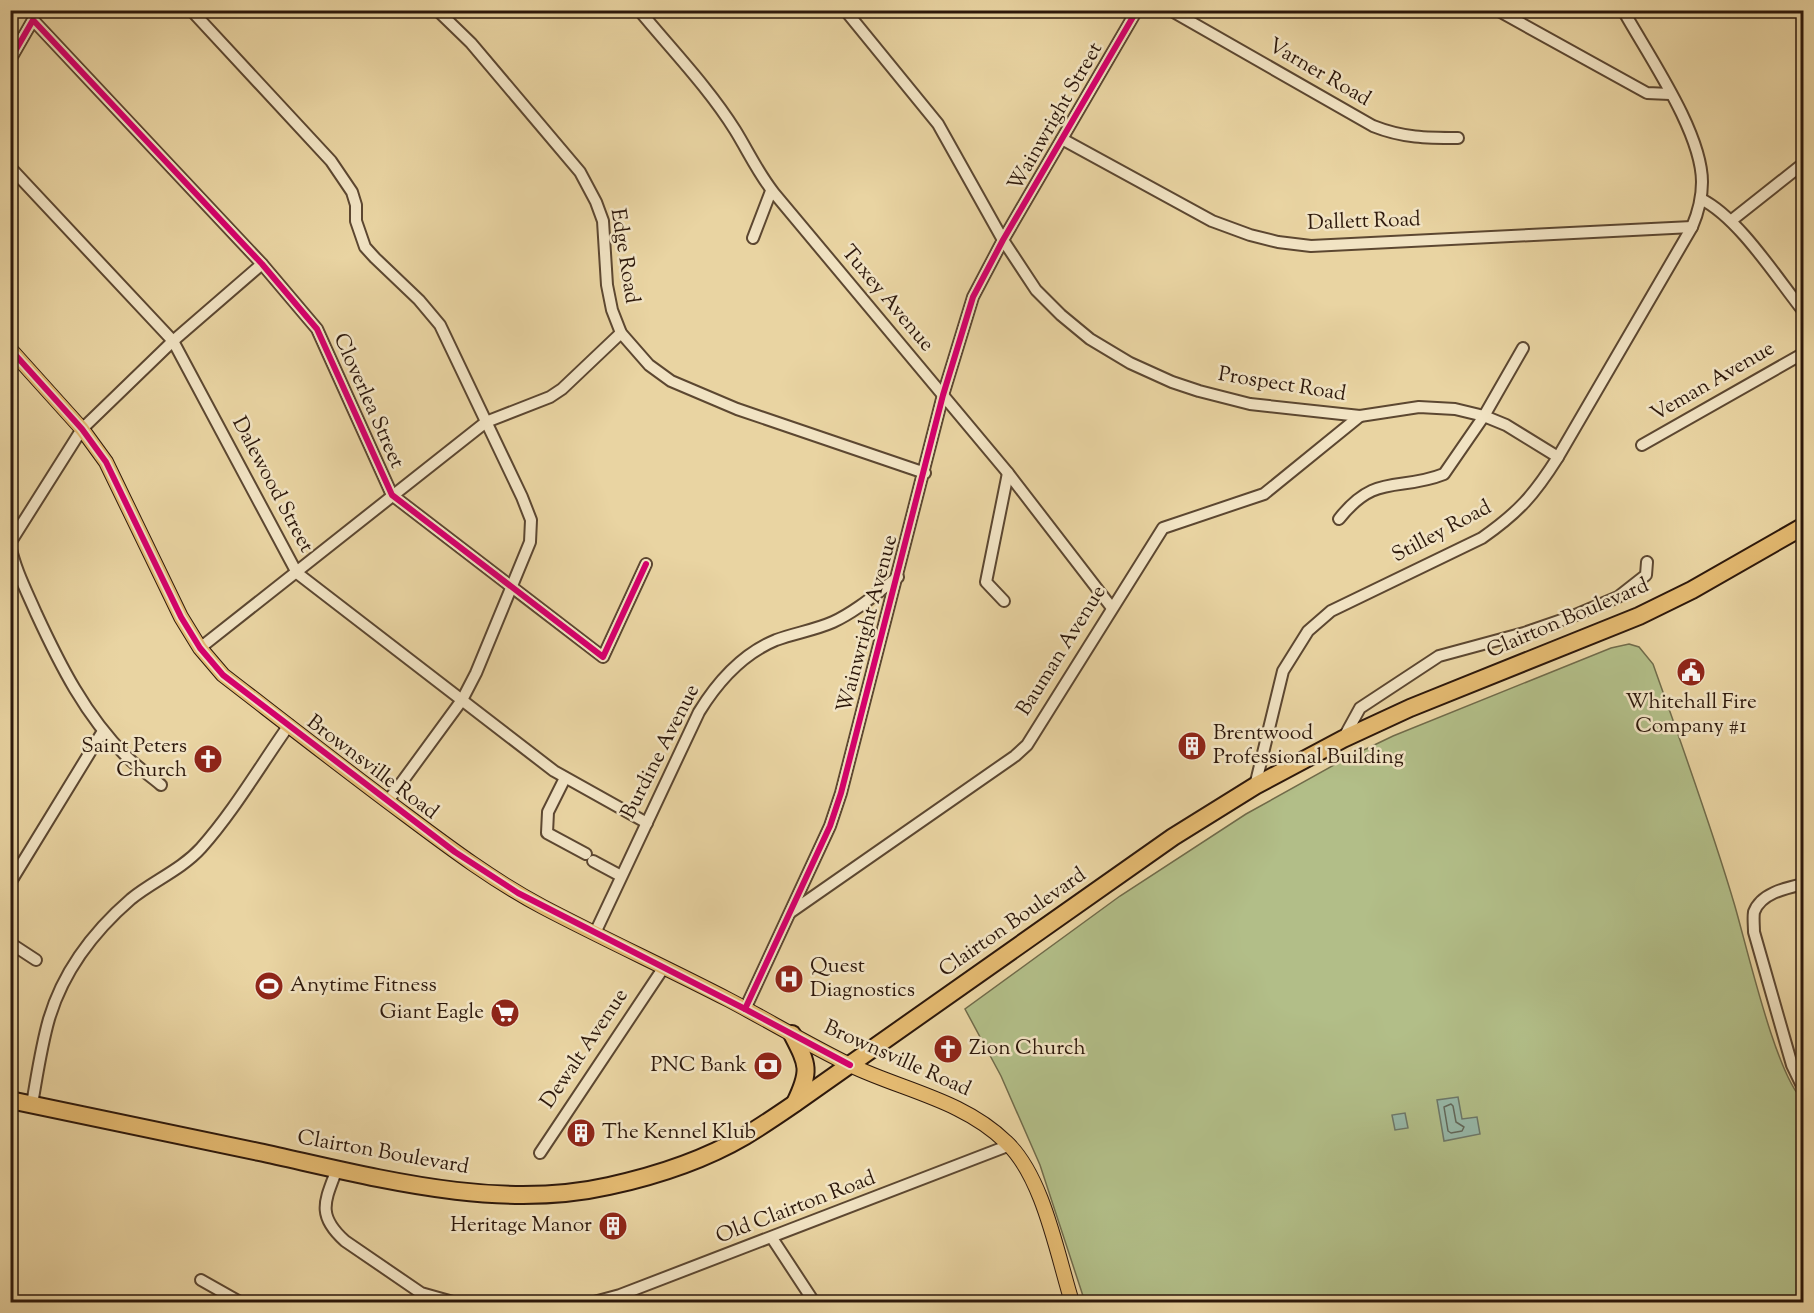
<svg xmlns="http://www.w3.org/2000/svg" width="1814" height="1313" viewBox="0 0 1814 1313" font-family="'Sorts Mill Goudy',serif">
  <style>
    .green { fill: #b2be88; stroke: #706b4a; stroke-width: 1.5 }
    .water { fill: #97b8a8; stroke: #6d7869; stroke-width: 1.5 }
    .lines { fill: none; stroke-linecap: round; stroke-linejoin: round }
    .shore { stroke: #62685a; stroke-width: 1.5 }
    .minor-casing { stroke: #5c4731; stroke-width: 14 }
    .major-casing { stroke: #2d180b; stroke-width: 16 }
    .highway-casing { stroke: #2d180b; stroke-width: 20 }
    .minor { stroke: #f1e3c3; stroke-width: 10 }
    .major { stroke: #e4ba71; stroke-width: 14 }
    .highway { stroke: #e4ba71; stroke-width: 16 }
    .cycleway-casing { stroke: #f1e3c3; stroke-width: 10 }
    .cycleway { stroke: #d6006c; stroke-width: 6 }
    .labels { text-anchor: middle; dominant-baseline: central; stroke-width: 5; stroke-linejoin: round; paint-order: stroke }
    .street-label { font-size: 21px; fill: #2d180b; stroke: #f1e3c3 }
    .poi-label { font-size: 21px; fill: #2d180b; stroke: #f1e3c3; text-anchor: start }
  </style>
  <rect width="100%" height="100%" fill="#e9d4a2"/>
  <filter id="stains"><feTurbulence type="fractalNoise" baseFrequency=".00333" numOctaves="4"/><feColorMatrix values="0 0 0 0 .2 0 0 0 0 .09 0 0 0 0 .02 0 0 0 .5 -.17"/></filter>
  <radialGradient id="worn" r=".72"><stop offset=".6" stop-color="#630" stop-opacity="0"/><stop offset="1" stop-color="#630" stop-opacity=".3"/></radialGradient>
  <path class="green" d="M1629 644 1639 647 1653 664C1681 743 1710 822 1734 903 1746 943 1776 1076 1803 1100V1302H1085L1040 1165 1001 1076 965 1009 1120 896 1246 814 1343 760 1393 736 1611 648Z"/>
  <g class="water">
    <polygon points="1458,1097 1462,1119 1477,1117 1480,1134 1444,1141 1437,1100"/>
    <polygon points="1405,1113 1408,1128 1395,1130 1392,1115"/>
  </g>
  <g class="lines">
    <polygon class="shore" points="1451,1104 1453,1106 1456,1122 1464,1127 1462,1131 1451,1133 1448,1131 1444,1107"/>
    <g class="minor-casing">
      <g id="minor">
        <polyline points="191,10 331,161 352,192 356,205 356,221 365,247 375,258 419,300 440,325 522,497 531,520 530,542 476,673 462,700 388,801"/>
        <polyline points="437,10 471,43 580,172 596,202 603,221 607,285 612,310 621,333 649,365 671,381 737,409 925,473"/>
        <path d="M639 10C671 49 708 87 735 130 748 151 758 173 774 193L1008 473 1112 608"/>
        <polyline points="845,10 938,124 1003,240 1036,290 1061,315 1090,339 1130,363 1172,382 1199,391 1250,404 1360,416 1419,407 1455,409 1484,416 1506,425 1558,457"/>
        <path d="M1170 10 1373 126C1403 138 1427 138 1458 138"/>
        <polyline points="1497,10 1647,93 1670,94"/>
        <polyline points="10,60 33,20 262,264 317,329 392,495 603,657 646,564"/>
        <polyline points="1062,139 1212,221 1250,235 1278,242 1311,246 1692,227"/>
        <polyline points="10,167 173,341 297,573 554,771 647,823"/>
        <path d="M1701 199C1739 218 1776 277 1804 312"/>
        <polyline points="1732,220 1804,163"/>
        <polyline points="753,238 771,191"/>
        <polyline points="1642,445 1804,353"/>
        <path d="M1339 519C1376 472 1399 492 1444 474L1484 416 1523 348"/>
        <polyline points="10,543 82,429 173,341 262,264"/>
        <path d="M10 545C15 569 26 590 36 613 60 665 85 715 126 756 136 766 149 775 161 785"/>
        <polyline points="1004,601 986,582 1008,473"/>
        <polyline points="200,648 486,422 550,397 562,389 621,333"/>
        <polyline points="1343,739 1360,708 1439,656 1524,633 1573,616 1618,597 1646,575 1647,562"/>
        <polyline points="565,778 548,812 547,833 586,854"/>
        <path d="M1255 786 1283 671 1308 631 1331 611 1482 538C1519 512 1534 495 1558 457L1692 227C1698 213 1702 198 1702 182 1702 132 1648 55 1623 10"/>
        <polyline points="593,861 621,876"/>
        <polyline points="10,883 103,731"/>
        <path d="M1804 884C1786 888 1761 893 1754 912 1753 918 1754 926 1754 932L1792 1065 1804 1090"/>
        <polyline points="791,912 1015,756 1027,745 1163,528 1264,494 1360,416"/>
        <path d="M595 933 699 712C718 681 742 654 776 640 795 633 815 630 833 622 857 611 878 592 898 577"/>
        <polyline points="10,943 36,960"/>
        <polyline points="745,1009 830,826 841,793 943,395 973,297 1003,240 1137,10"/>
        <path d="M32 1104C37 1076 41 1047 49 1019 63 972 94 931 131 899 153 881 181 870 201 848 234 811 260 766 289 725"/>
        <polyline points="540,1153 664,967"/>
        <path d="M337 1169C325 1201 316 1215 345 1241L421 1293 453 1302"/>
        <polyline points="772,1238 814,1302"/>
        <polyline points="201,1280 240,1302"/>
        <polyline points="594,1302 620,1295 1010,1145"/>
      </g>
    </g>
    <g class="major-casing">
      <path id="major" d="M10 349 82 429 106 462 181 617 200 648 223 675C284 722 344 769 406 815 450 848 494 881 543 907 604 939 667 968 729 1000 769 1021 809 1045 850 1065 902 1090 963 1100 1006 1142 1043 1176 1057 1254 1072 1302"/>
    </g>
    <g class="highway-casing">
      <g id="highway">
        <path d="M792 1034C808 1065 811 1070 795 1103"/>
        <path d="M10 1100C93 1118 176 1135 259 1152 370 1176 495 1212 609 1186 655 1176 704 1160 745 1136 762 1126 778 1115 794 1104L1173 837 1255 786 1343 739 1410 708 1639 616 1692 590 1804 526"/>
      </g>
    </g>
    <use href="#minor" class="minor"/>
    <use href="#major" class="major"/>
    <use href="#highway" class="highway"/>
    <g class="cycleway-casing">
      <g id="cycleway">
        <polyline points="10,60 33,20 262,264 317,329 392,495 603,657 646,564"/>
        <polyline points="10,349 82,429 106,462 181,617 200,648 223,675 455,852 518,893 745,1009 850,1065"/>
        <polyline points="745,1009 830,826 841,793 943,395 973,297 1003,240 1137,10"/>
      </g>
    </g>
    <use href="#cycleway" class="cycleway"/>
  </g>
  <defs>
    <g id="civic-disc" transform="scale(1.5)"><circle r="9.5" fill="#8f2418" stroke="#f1e3c3"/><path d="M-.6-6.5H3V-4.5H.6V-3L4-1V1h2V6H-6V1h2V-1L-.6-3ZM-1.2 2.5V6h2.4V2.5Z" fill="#fff"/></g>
    <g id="building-disc" transform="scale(1.5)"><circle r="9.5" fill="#8f2418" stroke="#f1e3c3"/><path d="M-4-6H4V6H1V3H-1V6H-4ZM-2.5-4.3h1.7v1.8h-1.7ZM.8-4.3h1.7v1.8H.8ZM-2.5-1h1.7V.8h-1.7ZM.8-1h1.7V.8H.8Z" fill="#fff"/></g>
    <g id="church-disc" transform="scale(1.5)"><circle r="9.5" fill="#8f2418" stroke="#f1e3c3"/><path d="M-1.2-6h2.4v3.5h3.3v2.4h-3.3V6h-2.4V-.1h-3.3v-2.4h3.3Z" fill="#fff"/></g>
    <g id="hospital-disc" transform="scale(1.5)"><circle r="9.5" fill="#8f2418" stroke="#f1e3c3"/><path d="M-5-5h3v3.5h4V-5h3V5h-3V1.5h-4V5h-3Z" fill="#fff"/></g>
    <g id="stadium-disc" transform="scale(1.5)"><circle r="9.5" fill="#8f2418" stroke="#f1e3c3"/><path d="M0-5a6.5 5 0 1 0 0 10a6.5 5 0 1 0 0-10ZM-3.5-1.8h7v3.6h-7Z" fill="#fff"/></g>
    <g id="supermarket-disc" transform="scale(1.5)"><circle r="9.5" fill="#8f2418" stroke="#f1e3c3"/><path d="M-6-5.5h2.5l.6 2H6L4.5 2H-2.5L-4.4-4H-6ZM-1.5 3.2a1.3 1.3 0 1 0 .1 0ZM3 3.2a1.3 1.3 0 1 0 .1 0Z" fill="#fff"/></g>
    <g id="bank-disc" transform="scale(1.5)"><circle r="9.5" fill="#8f2418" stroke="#f1e3c3"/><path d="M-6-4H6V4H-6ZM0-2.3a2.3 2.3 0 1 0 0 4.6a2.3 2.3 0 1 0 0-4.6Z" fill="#fff"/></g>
  </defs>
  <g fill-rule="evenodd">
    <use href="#civic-disc" x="1691" y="672"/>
    <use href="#building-disc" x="1192" y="746"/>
    <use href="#church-disc" x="208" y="759"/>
    <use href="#hospital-disc" x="789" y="979"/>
    <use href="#stadium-disc" x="269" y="986"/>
    <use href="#supermarket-disc" x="505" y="1013"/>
    <use href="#church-disc" x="948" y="1049"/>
    <use href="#bank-disc" x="768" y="1066"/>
    <use href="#building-disc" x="581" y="1133"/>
    <use href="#building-disc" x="613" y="1226"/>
  </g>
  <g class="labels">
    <g class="street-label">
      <text transform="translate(1319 73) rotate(30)">Varner Road</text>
      <text transform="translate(1056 117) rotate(-60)">Wainwright Street</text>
      <text transform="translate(1364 222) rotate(-2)">Dallett Road</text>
      <text transform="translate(624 256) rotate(81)">Edge Road</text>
      <text transform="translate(887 299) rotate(50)">Tuxey Avenue</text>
      <text transform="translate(1713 382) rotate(-30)">Veman Avenue</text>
      <text transform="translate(1282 385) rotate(9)">Prospect Road</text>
      <text transform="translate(368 401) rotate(66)">Cloverlea Street</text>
      <text transform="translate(272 485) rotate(62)">Dalewood Street</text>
      <text transform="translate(1442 532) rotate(-28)">Stilley Road</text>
      <text transform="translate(1568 619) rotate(-23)">Clairton Boulevard</text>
      <text transform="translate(868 624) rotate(-75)">Wainwright Avenue</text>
      <text transform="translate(1062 651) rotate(-58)">Bauman Avenue</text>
      <text transform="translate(661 752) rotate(-63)">Burdine Avenue</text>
      <text transform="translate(372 768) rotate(37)">Brownsville Road</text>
      <text transform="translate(1013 923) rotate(-35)">Clairton Boulevard</text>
      <text transform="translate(585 1049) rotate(-56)">Dewalt Avenue</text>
      <text transform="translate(897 1059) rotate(24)">Brownsville Road</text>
      <text transform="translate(383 1153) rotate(10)">Clairton Boulevard</text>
      <text transform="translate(796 1208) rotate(-21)">Old Clairton Road</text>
    </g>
    <g class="poi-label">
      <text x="1691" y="703" text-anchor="middle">Whitehall Fire<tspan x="1691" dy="24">Company #1</tspan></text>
      <text x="1213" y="734">Brentwood<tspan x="1213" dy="24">Professional Building</tspan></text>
      <text x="187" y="747" text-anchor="end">Saint Peters<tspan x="187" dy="24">Church</tspan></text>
      <text x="810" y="967">Quest<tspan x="810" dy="24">Diagnostics</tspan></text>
      <text x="290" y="986">Anytime Fitness</text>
      <text x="484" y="1013" text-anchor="end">Giant Eagle</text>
      <text x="969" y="1049">Zion Church</text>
      <text x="747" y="1066" text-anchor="end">PNC Bank</text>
      <text x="602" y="1133">The Kennel Klub</text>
      <text x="592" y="1226" text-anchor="end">Heritage Manor</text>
    </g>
  </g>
  <rect width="1814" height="1313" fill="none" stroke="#e9d4a2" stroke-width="36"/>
  <rect x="12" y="12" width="1790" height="1289" fill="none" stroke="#2d180b" stroke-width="3"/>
  <rect x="18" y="18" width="1778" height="1277" fill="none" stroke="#2d180b" stroke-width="1.5"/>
  <rect width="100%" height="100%" filter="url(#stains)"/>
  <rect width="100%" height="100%" fill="url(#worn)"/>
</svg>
